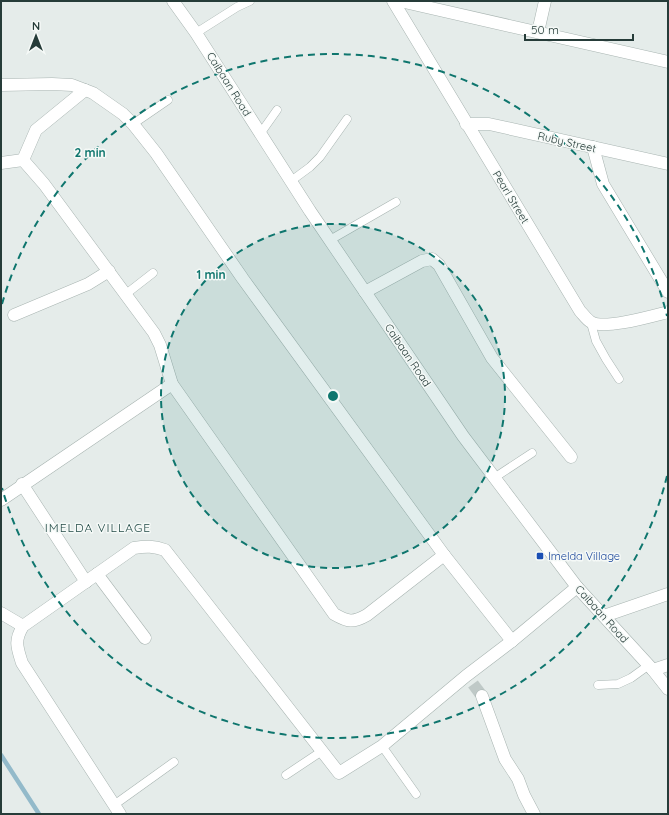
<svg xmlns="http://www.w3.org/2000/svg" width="669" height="815" viewBox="0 0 669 815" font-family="Quicksand,sans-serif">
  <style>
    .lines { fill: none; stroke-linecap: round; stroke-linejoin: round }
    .stream { stroke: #93baca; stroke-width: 4.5 }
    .minor-tunnel { stroke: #bfc9c7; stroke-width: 12; stroke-dasharray: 12 6; stroke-linecap: butt }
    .service-casing { stroke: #a8b4b1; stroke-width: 9 }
    .minor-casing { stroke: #a8b4b1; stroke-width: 13 }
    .tertiary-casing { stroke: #a8b4b1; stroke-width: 13 }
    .service { stroke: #fff; stroke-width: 8 }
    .minor { stroke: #fff; stroke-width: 12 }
    .tertiary { stroke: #fff; stroke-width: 12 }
    .ring { fill: none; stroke: #0f766e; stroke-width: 2; stroke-dasharray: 7 5 }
    .transit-dot { fill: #1a4fb4; stroke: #f5f9f7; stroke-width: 1.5 }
    .labels { text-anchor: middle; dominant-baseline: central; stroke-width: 3; stroke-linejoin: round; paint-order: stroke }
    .street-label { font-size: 11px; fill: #263c39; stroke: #f5f9f7 }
    .transit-label { font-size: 11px; fill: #164399; stroke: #f5f9f7; text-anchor: start }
    .neighbourhood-label { font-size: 12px; letter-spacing: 1px; fill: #244c48; stroke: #f5f9f7 }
    .centre { fill: #0f766e; stroke: #f5f9f7; stroke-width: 2 }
    .ring-label { font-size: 12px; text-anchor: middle; font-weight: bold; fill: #0f766e; stroke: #f5f9f7; stroke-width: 3; stroke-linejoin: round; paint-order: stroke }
  </style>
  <rect width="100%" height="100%" fill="#e5ecea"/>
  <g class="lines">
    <polyline class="stream" points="1,755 39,814"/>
    <polyline class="minor-tunnel" points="473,684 482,696"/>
    <g class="service-casing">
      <g id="service">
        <polyline points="196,33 237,7 250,1"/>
        <polyline points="133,124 168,100"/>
        <polyline points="260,134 277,110"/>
        <polyline points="291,181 310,167 320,157 347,119"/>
        <polyline points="330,240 396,202"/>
        <polyline points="126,294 153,273"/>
        <polyline points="591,323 596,341 606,359 619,379"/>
        <polyline points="494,478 532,453"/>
        <polyline points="598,685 618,684 631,678 649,665"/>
        <polyline points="382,746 416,794"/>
        <polyline points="286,775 322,751"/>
        <polyline points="114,805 174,762"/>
      </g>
    </g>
    <g class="minor-casing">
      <g id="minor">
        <path d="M393 1 580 311C583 314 587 320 591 322 604 330 652 316 668 312"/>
        <polyline points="400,1 668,62"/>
        <polyline points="538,32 545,1"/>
        <polyline points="1,85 52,84 72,85 93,93 123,114 133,124 156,153 243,279 444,555 512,641"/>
        <polyline points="466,124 489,124 668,164"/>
        <polyline points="593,147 603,184 668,292"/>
        <polyline points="23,160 36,130 85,90"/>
        <path d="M1 163 23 160 44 184 154 333 160 345 172 384 334 614C348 622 353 623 367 615L444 555"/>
        <polyline points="365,292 422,261 432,259 439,265 492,358 571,457"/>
        <polyline points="14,315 88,284 109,271"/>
        <polyline points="22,484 86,582"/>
        <polyline points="1,500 172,384"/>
        <polyline points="97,574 145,638"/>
        <polyline points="1,613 23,626"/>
        <polyline points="604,616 668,594"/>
        <polyline points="653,670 668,665"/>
        <polyline points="482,696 505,759 518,779 524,795 534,814"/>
        <path d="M120 814 22 663C17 647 14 641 23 626L134 548C146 546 154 546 165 550L339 773 382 746 466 676 512 641 577 587 653 670 668 689"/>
      </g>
    </g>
    <g class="tertiary-casing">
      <polyline id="tertiary" points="173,1 196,33 310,211 463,436 577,587"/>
    </g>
    <use href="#service" class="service"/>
    <use href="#minor" class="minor"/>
    <use href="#tertiary" class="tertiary"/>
  </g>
  <circle cx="333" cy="396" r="172" fill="#0f766e" fill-opacity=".12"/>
  <g class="ring">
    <circle cx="333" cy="396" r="172"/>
    <path d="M667 476A344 344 0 0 1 2 488M2 304A344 344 0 0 1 667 316"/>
  </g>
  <rect class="transit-dot" x="536" y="552" width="8" height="8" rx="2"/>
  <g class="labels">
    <g class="street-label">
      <text transform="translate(229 84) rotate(58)">Caibaan Road</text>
      <text transform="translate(567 142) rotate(13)">Ruby Street</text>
      <text transform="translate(511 197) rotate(59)">Pearl Street</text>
      <text transform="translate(408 355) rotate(56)">Caibaan Road</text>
      <text transform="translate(602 614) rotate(48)">Caibaan Road</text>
    </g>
    <g class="transit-label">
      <text x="548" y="556">Imelda Village</text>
    </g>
    <g class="neighbourhood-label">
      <text x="98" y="527">IMELDA VILLAGE</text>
    </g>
  </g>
  <circle cx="333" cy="396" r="6" class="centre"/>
  <g class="ring-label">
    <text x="90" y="157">2 min</text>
    <text x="211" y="279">1 min</text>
  </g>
  <rect width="669" height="815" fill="none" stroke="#263c39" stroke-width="4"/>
  <g transform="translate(36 36)" stroke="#f5f9f7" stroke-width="3" paint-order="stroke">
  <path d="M0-3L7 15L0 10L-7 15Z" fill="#263c39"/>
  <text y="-6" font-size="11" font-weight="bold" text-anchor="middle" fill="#263c39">N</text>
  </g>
  <path d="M525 34v6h108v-6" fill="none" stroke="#263c39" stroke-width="2"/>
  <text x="531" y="34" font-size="12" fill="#263c39" stroke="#f5f9f7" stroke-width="3" paint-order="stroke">50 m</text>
</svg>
